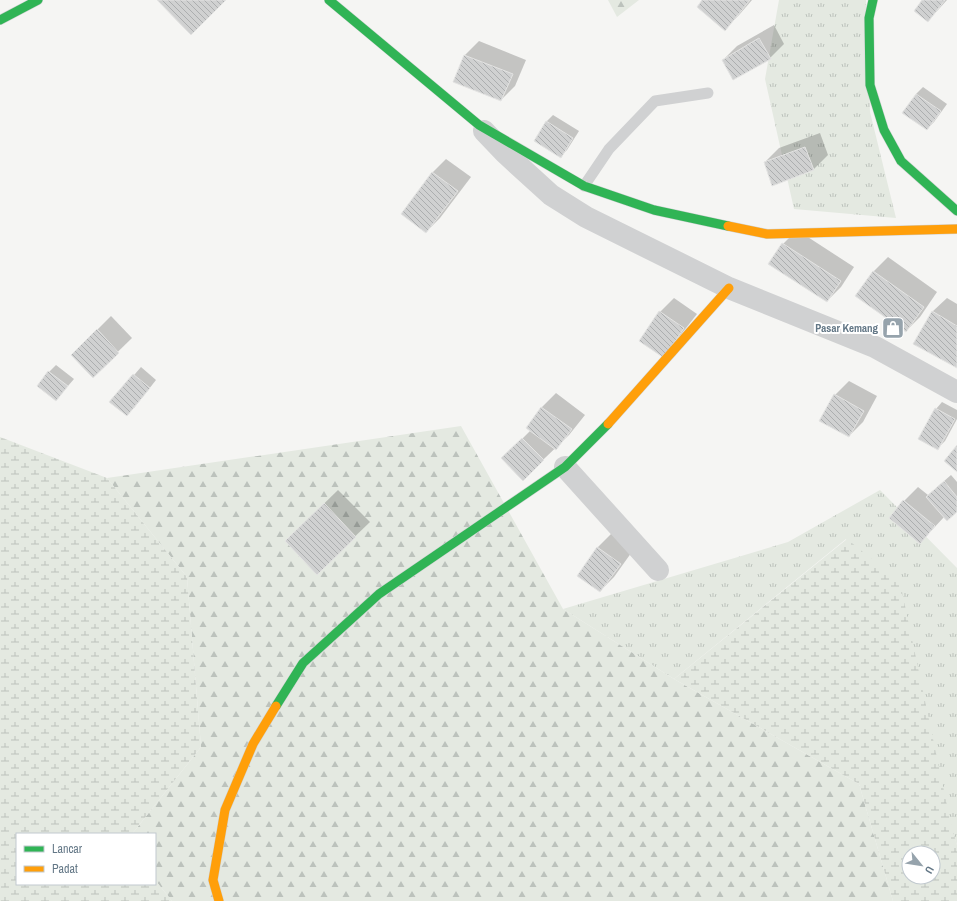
<svg xmlns="http://www.w3.org/2000/svg" width="957" height="901" viewBox="0 0 957 901" font-family="'Archivo Narrow',sans-serif">
  <style>
    .grass { fill: url(#grass-tufts) }
    .forest { fill: url(#forest-firs) }
    .wetland { fill: url(#wetland-marsh); fill-rule: evenodd }
    .shadow { fill: #0003 }
    .building { fill: url(#building-back-hatch); stroke: #e4e4e3 }
    .lines { fill: none; stroke-linecap: round; stroke-linejoin: round }
    .fast-casing { stroke: #d0d2d3; stroke-width: 10 }
    .slow-casing { stroke: #d0d2d3; stroke-width: 10 }
    .lane { stroke: #d0d1d2; stroke-width: 11 }
    .street { stroke: #d0d1d2; stroke-width: 22 }
    .fast { stroke: #30b455; stroke-width: 9 }
    .slow { stroke: #ff9f0a; stroke-width: 9 }
    .labels { text-anchor: middle; dominant-baseline: central; stroke-width: 4; stroke-linejoin: round; paint-order: stroke }
    .poi-label { font-size: 11px; font-weight: bold; fill: #637786; stroke: #fff; text-anchor: end }
  </style>
  <defs>
    <pattern id="grass-tufts" width="24" height="20" patternUnits="userSpaceOnUse"><rect width="24" height="20" fill="#e4e9e1"/><path d="M3 7l-1-3M5 7V3M7 7l1-3M15 17l-1-3M17 17v-4M19 17l1-3" fill="none" stroke="#bcc2bc"/></pattern>
    <pattern id="forest-firs" width="22" height="20" patternUnits="userSpaceOnUse"><rect width="22" height="20" fill="#e4e9e1"/><path d="M5 1l3.5 6h-7zM16 11l3.5 6h-7z" fill="#bcc2bc"/></pattern>
    <pattern id="wetland-marsh" width="20" height="14" patternUnits="userSpaceOnUse"><rect width="20" height="14" fill="#e4e9e1"/><path d="M1 5h8M5 5V1M11 12h8M15 12V8" fill="none" stroke="#bcc2bc"/></pattern>
    <pattern id="building-back-hatch" width="6" height="6" patternUnits="userSpaceOnUse"><rect width="6" height="6" fill="#d0d1d1"/><path d="M-1 5l2 2M0 0l6 6M5-1l2 2" fill="none" stroke="#acaeaf"/></pattern>
  </defs>
  <rect width="100%" height="100%" fill="#f5f5f3"/>
  <g class="grass">
    <polygon points="779,0 866,0 870,112 896,218 794,209 765,79"/>
    <polygon points="880,490 957,568 957,845 846,539 674,679 563,609 788,542"/>
  </g>
  <g class="forest">
    <polygon points="608,0 639,0 617,17"/>
    <polygon points="461,426 563,609 674,679 859,784 893,901 172,901 155,880 155,834 132,834 201,747 187,577 107,478"/>
  </g>
  <g class="wetland">
    <polygon points="0,437 107,478 187,577 201,747 132,834 17,834 17,884 155,884 155,880 172,901 0,901"/>
    <path d="M847 539 900 582 952 829 957 845V901H893L859 784 674 679ZM909 853H933V877H909Z"/>
  </g>
  <g class="shadow">
    <polygon points="704,0 752,0 739,15 725,29"/>
    <polygon points="924,0 947,0 928,21"/>
    <polygon points="774,25 784,44 770,58 734,78 723,60 737,46"/>
    <polygon points="479,41 526,60 515,86 501,100 454,82 465,55"/>
    <polygon points="923,87 947,104 934,122 927,129 916,94"/>
    <polygon points="553,115 579,131 567,150 560,157 546,122"/>
    <polygon points="820,133 828,155 814,169 765,162 779,148"/>
    <polygon points="446,159 471,177 440,218 426,232 432,173"/>
    <polygon points="797,230 854,267 841,287 827,301 783,244"/>
    <polygon points="888,257 937,292 920,317 906,331 857,296 874,271"/>
    <polygon points="674,298 697,314 664,356 660,312"/>
    <polygon points="947,298 957,304 957,367 932,312"/>
    <polygon points="111,316 132,338 93,376 72,355"/>
    <polygon points="56,365 74,379 56,400 49,372"/>
    <polygon points="141,367 156,380 134,408 111,402"/>
    <polygon points="849,381 877,396 863,422 849,436 835,395"/>
    <polygon points="556,393 585,415 569,435 523,479 503,458 531,430 527,428 542,407"/>
    <polygon points="942,402 957,410 957,419 945,441 938,448 936,409"/>
    <polygon points="951,475 957,482 957,511 944,517 920,543 904,501 918,487 928,495"/>
    <polygon points="338,490 370,522 317,573 300,527"/>
    <polygon points="612,533 634,549 614,577 600,591 578,576 598,547"/>
  </g>
  <g class="building">
    <polygon points="157,0 226,0 191,35"/>
    <polygon points="702,0 750,0 725,31 697,7"/>
    <polygon points="922,0 945,0 928,22 914,11"/>
    <polygon points="759,38 771,59 733,80 722,60"/>
    <polygon points="464,55 513,74 501,101 453,82"/>
    <polygon points="916,94 941,111 927,130 902,113"/>
    <polygon points="546,121 573,138 561,158 534,141"/>
    <polygon points="805,147 814,170 772,186 764,162"/>
    <polygon points="432,172 458,191 426,233 401,214"/>
    <polygon points="782,243 841,281 827,302 768,264"/>
    <polygon points="873,271 924,307 906,332 855,296"/>
    <polygon points="659,311 684,328 664,358 639,341"/>
    <polygon points="932,311 957,326 957,368 913,344"/>
    <polygon points="97,329 119,353 93,378 71,355"/>
    <polygon points="48,371 68,386 56,401 37,386"/>
    <polygon points="133,374 150,388 127,416 109,402"/>
    <polygon points="834,394 864,411 849,437 819,421"/>
    <polygon points="541,407 572,429 556,450 526,428"/>
    <polygon points="935,408 955,419 938,450 918,439"/>
    <polygon points="522,438 544,460 523,481 501,458"/>
    <polygon points="957,445 957,472 944,461"/>
    <polygon points="944,481 957,497 957,512 947,521 926,497"/>
    <polygon points="903,500 935,526 920,544 889,518"/>
    <polygon points="324,503 356,537 317,575 285,541"/>
    <polygon points="597,547 621,564 600,592 577,576"/>
  </g>
  <g class="lines">
    <g class="fast-casing">
      <g id="fast">
        <polyline points="329,0 479,125 584,186 654,210 728,226"/>
        <polyline points="873,0 869,18 870,85 884,130 901,161 957,211"/>
        <polyline points="0,20 38,0"/>
        <polyline points="276,706 303,663 379,594 565,467 608,424"/>
      </g>
    </g>
    <g class="slow-casing">
      <g id="slow">
        <polyline points="728,226 767,234 957,229"/>
        <polyline points="608,424 729,288"/>
        <polyline points="219,901 213,880 225,810 253,744 276,706"/>
      </g>
    </g>
    <polyline class="lane" points="584,186 609,149 655,101 708,93"/>
    <g class="street">
      <polyline points="484,131 505,153 551,195 586,217 729,288 875,347 957,392"/>
      <polyline points="565,467 658,570"/>
    </g>
    <use href="#fast" class="fast"/>
    <use href="#slow" class="slow"/>
  </g>
  <defs>
    <g id="shop-square" transform="scale(1.15)"><rect x="-9" y="-9" width="18" height="18" rx="4" fill="#96a3ac" stroke="#fff"/><path d="M-5-2.5h2.3a2.7 3.5 0 0 1 5.4 0H5L5.5 6h-11ZM-1.5-2.5h3a1.5 2.3 0 0 0-3 0Z" fill="#fff"/></g>
  </defs>
  <g fill-rule="evenodd">
    <use href="#shop-square" x="893" y="328"/>
  </g>
  <g class="labels">
    <g class="poi-label">
      <text x="878" y="328">Pasar Kemang</text>
    </g>
  </g>
  <rect x="16" y="833" width="140" height="52" fill="#ffffff" stroke="#c1c9cf"/>
  <rect x="24" y="846" width="20" height="6" fill="#30b455" stroke="#c1c9cf"/>
  <text x="52" y="853" font-size="12" fill="#637786">Lancar</text>
  <rect x="24" y="866" width="20" height="6" fill="#ff9f0a" stroke="#c1c9cf"/>
  <text x="52" y="873" font-size="12" fill="#637786">Padat</text>
  <g transform="translate(921 865) rotate(120)"><circle r="19" fill="#ffffff" stroke="#c1c9cf"/>
  <path d="M0-3L7 15L0 10L-7 15Z" fill="#96a3ac"/>
  <text y="-6" font-size="11" font-weight="bold" text-anchor="middle" fill="#637786">U</text>
  </g>
</svg>
